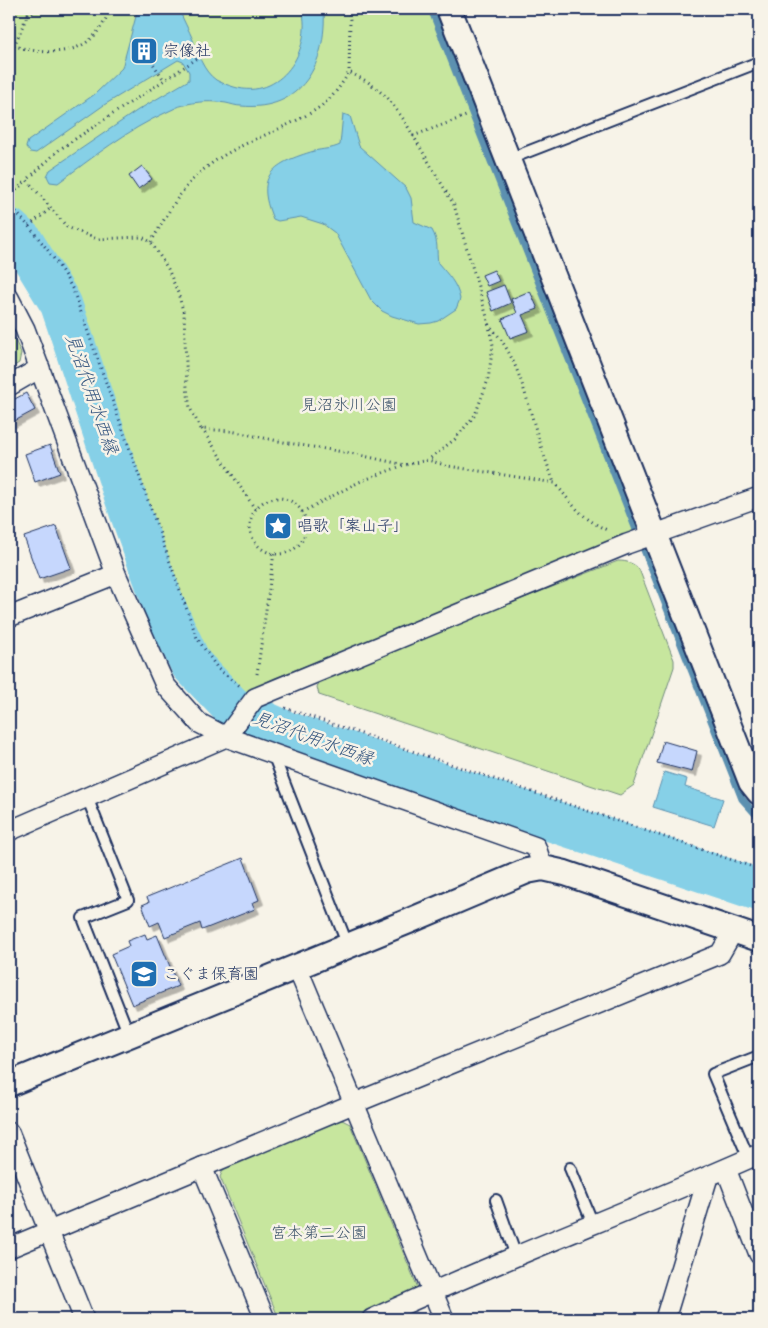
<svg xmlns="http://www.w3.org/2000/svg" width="768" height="1328" viewBox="0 0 768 1328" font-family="Mynerve,'Klee One',sans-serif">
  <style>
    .green { fill: #c7e69e; stroke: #718a7e }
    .water { fill: #86d0e7; stroke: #5b90b0; fill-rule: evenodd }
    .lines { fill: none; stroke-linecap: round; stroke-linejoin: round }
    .stream { stroke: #5b90b0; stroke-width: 7 }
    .river { stroke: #86d0e7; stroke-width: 42 }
    .building { fill: #c6d7fd; stroke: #1b2f5e; filter: url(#shadow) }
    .service-casing { stroke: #1b2f5e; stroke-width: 14 }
    .minor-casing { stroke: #1b2f5e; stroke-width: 22 }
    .tertiary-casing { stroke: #1b2f5e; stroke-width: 28 }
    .path { stroke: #1b2f5e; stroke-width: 3; stroke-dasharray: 1 4; stroke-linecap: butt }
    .service { stroke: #f7f3e8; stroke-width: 10 }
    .minor { stroke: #f7f3e8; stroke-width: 19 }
    .tertiary { stroke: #f7f3e8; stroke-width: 24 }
    .labels { text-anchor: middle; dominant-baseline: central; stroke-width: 5; stroke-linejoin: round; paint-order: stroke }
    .poi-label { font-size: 16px; fill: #1b2f5e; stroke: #f7f3e8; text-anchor: start }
    .park-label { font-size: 16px; fill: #3d546b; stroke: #f7f3e8 }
    .water-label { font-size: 18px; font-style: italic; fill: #365780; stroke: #f7f3e8 }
  </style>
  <defs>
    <filter id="shadow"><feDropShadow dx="4.5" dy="4.5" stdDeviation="0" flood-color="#0004"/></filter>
  </defs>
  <rect width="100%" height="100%" fill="#f7f3e8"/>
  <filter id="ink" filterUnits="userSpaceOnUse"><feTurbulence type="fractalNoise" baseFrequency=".02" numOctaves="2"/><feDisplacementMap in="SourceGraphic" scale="10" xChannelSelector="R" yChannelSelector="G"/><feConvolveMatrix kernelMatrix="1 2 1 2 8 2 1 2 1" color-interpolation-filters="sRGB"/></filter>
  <g filter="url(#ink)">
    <g class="green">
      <polygon points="9,9 436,9 641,533 275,678 242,694 217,672 194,639 143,497 82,318 71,292 43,247 9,207"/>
      <polygon points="9,327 21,353 19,363 9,369"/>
      <path d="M618 561C627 561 633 563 639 569L674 660V667L634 785 620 795 319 695 317 687 321 678Z"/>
      <polygon points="340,1119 350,1124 418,1288 415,1295 354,1319 279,1319 220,1177 224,1168"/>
    </g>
    <g class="water">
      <path d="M138 9H179C183 20 189 30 193 40 198 54 203 71 216 80 221 83 228 85 234 87 280 101 313 50 302 9H324C327 63 302 112 241 106 236 106 231 104 226 103 213 101 197 101 184 105 178 106 172 110 167 112 127 130 92 158 58 183L50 182 47 176 50 170 138 110 189 80V72L183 62 178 60 104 105 36 153 30 152 26 147 28 141 95 94 122 68ZM147 45C158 53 150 65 139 58L138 49 142 46Z"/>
      <path d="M343 114 350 116 359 146 406 188 411 198 414 222 432 230C439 243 436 249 438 263 448 275 457 283 460 299L456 309 438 321 431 323 419 324 392 316 382 311 371 300 335 233 323 224 301 217 278 221 273 219C254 174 274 163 314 151 322 149 332 149 340 145Z"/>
      <polygon points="664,772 687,779 685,787 723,799 714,826 653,807"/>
    </g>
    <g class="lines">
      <polyline class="stream" points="431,9 742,799 759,818"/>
      <polyline class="river" points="9,229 23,242 61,304 130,511 164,605 191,664 233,708 286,732 759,890"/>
    </g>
    <g class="building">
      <polygon points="142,166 152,179 138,189 129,176"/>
      <polygon points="494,270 499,281 487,286 482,275"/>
      <polygon points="504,285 511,303 493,311 486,292"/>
      <polygon points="530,291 538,309 522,315 529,331 510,338 502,319 517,313 511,299"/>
      <polygon points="26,393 35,410 9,424 9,402"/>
      <polygon points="50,445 60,473 35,482 25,454"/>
      <polygon points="56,526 71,568 39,579 24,537"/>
      <polygon points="663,741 697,751 692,772 657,763"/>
      <polygon points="243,858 259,900 252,903 255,909 202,930 200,923 165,937 159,922 150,926 142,905 149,902 147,897"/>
      <polygon points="145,934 147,939 157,935 178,986 132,1005 111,954 129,946 127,941"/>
    </g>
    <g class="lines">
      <g class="service-casing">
        <g id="service">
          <polyline points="509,159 759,62"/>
          <polyline points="273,754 348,946"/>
          <polyline points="87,797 128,900 83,918 129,1035"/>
          <polyline points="749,1159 713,1074 759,1056"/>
          <polyline points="570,1168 593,1224"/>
          <polyline points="496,1200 516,1256"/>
        </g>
      </g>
      <g class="minor-casing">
        <g id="minor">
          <polyline points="9,298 25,329 116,574 165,685 199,723 226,737 255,698 627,544 759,497"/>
          <polyline points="9,386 40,368"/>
          <polyline points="9,617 116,574"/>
          <polyline points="9,831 226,737 536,847 543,868"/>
          <polyline points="297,967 444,1319"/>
          <polyline points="9,1132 84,1319"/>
          <polyline points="202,1167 265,1319"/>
          <polyline points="726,1169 759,1254"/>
          <polyline points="9,1248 355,1103 720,954 734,930"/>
          <path d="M372 1319C499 1260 631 1211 759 1154"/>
          <polyline points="665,1319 708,1177"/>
        </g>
      </g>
      <g class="tertiary-casing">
        <g id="tertiary">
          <polyline points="449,9 751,782 759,792"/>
          <polyline points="9,1084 409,921 527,871 543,868 565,873 759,939"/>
        </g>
      </g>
      <g class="path">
        <polyline points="25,9 28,14 42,9"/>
        <polyline points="349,9 350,20 349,72 368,82 387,97 404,120 454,205 487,317 493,345 488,380 475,415 455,439 428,460"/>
        <path d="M9 44C34 53 70 58 92 38 100 30 106 19 111 9"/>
        <polyline points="14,46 30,9"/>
        <polyline points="148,56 164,80"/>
        <path d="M201 56 60 149 27 180 67 227 97 239 142 237 151 242 168 269 178 293 184 314 187 388 190 408 201 429 231 431 288 443 350 453 405 465 428 460 448 466 555 483C572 504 581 518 607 530"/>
        <polyline points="413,136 466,116"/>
        <polyline points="9,197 27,180"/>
        <path d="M9 204C35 233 54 255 73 290L197 638 218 669 240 686"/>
        <polyline points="29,226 51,208"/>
        <path d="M151 242C166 217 179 190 202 171 234 143 281 132 317 109 331 100 341 86 349 72"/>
        <path d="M488 324C520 356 527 405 541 446 545 459 550 471 554 483"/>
        <polyline points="202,429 255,509"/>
        <circle cx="278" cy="526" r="28"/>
        <polyline points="302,512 359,482 404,465"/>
        <polyline points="257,674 274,553"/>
        <polyline points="285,708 759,869"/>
      </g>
      <use href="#service" class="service"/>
      <use href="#minor" class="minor"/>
      <use href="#tertiary" class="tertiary"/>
    </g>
  </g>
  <defs>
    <g id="building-square" transform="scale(1.4375)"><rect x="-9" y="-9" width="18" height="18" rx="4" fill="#1f6fb2" stroke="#f7f3e8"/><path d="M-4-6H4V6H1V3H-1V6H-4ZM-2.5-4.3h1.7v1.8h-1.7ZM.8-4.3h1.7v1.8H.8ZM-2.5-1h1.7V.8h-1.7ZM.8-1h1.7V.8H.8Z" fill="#fff"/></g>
    <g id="sight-square" transform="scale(1.4375)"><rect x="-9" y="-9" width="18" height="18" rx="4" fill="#1f6fb2" stroke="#f7f3e8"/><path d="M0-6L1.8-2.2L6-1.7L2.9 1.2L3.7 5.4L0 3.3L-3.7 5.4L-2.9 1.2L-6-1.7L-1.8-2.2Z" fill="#fff"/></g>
    <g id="school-square" transform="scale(1.4375)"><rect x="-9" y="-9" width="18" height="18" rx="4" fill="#1f6fb2" stroke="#f7f3e8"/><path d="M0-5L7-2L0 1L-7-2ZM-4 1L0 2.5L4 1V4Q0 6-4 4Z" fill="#fff"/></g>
  </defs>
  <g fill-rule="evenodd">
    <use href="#building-square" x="144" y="51"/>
    <use href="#sight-square" x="278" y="526"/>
    <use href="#school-square" x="144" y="974"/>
  </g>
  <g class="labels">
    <g class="poi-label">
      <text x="163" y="51">宗像社</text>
      <text x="297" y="526">唱歌「案山子」</text>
      <text x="163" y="974">こぐま保育園</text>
    </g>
    <g class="park-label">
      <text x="349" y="405">見沼氷川公園</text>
      <text x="319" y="1233">宮本第二公園</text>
    </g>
    <g class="water-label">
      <text transform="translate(91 394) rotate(71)">見沼代用水西縁</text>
      <text transform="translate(313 739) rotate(20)">見沼代用水西縁</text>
    </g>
  </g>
  <rect width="768" height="1328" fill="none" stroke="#f7f3e8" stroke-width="30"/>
  <rect x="15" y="15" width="738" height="1298" fill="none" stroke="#1b2f5e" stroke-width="2" filter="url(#ink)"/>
</svg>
